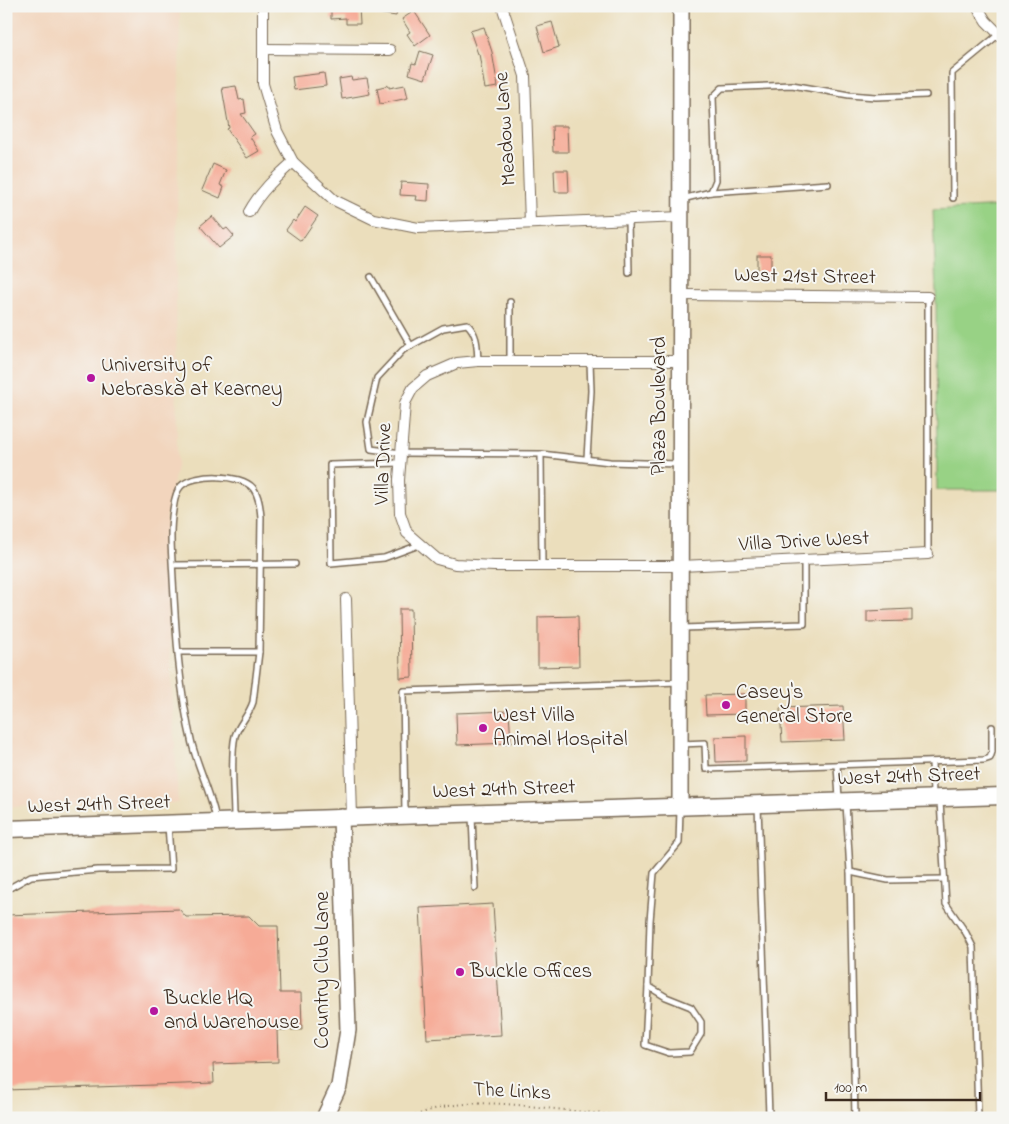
<svg xmlns="http://www.w3.org/2000/svg" width="1009" height="1124" viewBox="0 0 1009 1124" font-family="'Indie Flower',sans-serif">
  <style>
    .built { fill: #f2d5bd }
    .green { fill: #98d285; stroke: #6a7e52 }
    .building { fill: #f6ab97 }
    .lines { fill: none; stroke-linecap: round; stroke-linejoin: round }
    .lane-casing { stroke: #796955; stroke-width: 8 }
    .street-casing { stroke: #796955; stroke-width: 12 }
    .secondary-casing { stroke: #796955; stroke-width: 18 }
    .primary-casing { stroke: #796955; stroke-width: 19 }
    .path { stroke: #796955; stroke-width: 2; stroke-dasharray: 1 4; stroke-linecap: butt }
    .lane { stroke: #fff; stroke-width: 5 }
    .street { stroke: #fff; stroke-width: 10 }
    .secondary { stroke: #fff; stroke-width: 15 }
    .primary { stroke: #fff; stroke-width: 16 }
    .poi-dot { fill: #b5179e; stroke: #f6f6f2; stroke-width: 2 }
    .labels { text-anchor: middle; dominant-baseline: central; stroke-width: 4; stroke-linejoin: round; paint-order: stroke }
    .street-label { font-size: 21px; fill: #3b2a1e; stroke: #f6f6f2 }
    .poi-label { font-size: 21px; fill: #3b2a1e; stroke: #f6f6f2; text-anchor: start }
  </style>
  <rect width="100%" height="100%" fill="#f6f6f2"/>
  <filter id="ink" filterUnits="userSpaceOnUse"><feTurbulence type="fractalNoise" baseFrequency=".02" numOctaves="2"/><feDisplacementMap in="SourceGraphic" scale="10" xChannelSelector="R" yChannelSelector="G"/><feConvolveMatrix kernelMatrix="1 2 1 2 8 2 1 2 1" color-interpolation-filters="sRGB"/></filter>
  <filter id="wash" filterUnits="userSpaceOnUse"><feTurbulence type="fractalNoise" baseFrequency=".0096" numOctaves="4" result="noise"/><feDisplacementMap in="SourceGraphic" scale="20" xChannelSelector="R" yChannelSelector="G"/><feGaussianBlur stdDeviation="1.12" result="paint"/><feColorMatrix in="noise" values="0 0 0 0 0 0 0 0 0 0 0 0 0 0 0 0 0 1.4 0 .05"/><feComposite in="paint" operator="in"/></filter>
  <g filter="url(#wash)">
    <rect width="100%" height="100%" fill="#ebdebc"/>
    <polygon class="built" points="6,6 180,6 176,289 177,466 167,513 168,613 178,803 6,807"/>
    <polygon class="green" points="1003,206 1003,490 937,490 936,293 933,210"/>
    <g id="blocks">
      <g class="building">
        <polygon points="366,6 398,6 396,16 365,11"/>
        <polygon points="359,7 360,24 346,24 346,18 331,19 331,8"/>
        <polygon points="414,11 430,35 415,46 407,34 410,32 402,19"/>
        <polygon points="552,22 559,47 544,52 537,26"/>
        <polygon points="484,27 492,52 498,87 485,89 479,54 478,54 470,31"/>
        <polygon points="420,51 433,55 425,79 409,74 412,63 416,64"/>
        <polygon points="324,73 326,86 294,90 292,77"/>
        <polygon points="351,77 352,80 367,78 370,94 342,99 339,79"/>
        <polygon points="389,85 389,88 405,85 408,98 380,104 377,88"/>
        <polygon points="236,86 239,100 244,99 246,113 241,114 255,134 250,137 259,151 247,158 227,129 229,128 222,88"/>
        <polygon points="552,126 567,126 568,152 553,152"/>
        <polygon points="213,164 226,170 220,185 224,187 220,198 202,190"/>
        <polygon points="554,170 568,170 569,192 555,192"/>
        <polygon points="401,182 429,184 428,201 416,200 417,196 400,195"/>
        <polygon points="305,207 318,216 301,241 286,230 293,220 295,222"/>
        <polygon points="212,216 224,230 227,228 234,236 219,248 200,226"/>
        <rect x="757" y="255" width="14" height="23"/>
        <polygon points="399,609 411,609 412,677 400,678"/>
        <polygon points="912,609 912,621 867,622 867,611"/>
        <polygon points="578,616 579,666 538,667 538,617"/>
        <polygon points="745,694 745,714 706,715 705,695"/>
        <polygon points="843,706 845,740 782,742 780,708"/>
        <polygon points="509,711 511,743 457,745 456,713"/>
        <polygon points="746,736 746,761 716,762 715,737"/>
        <polygon points="493,904 501,1035 427,1039 420,908"/>
        <polygon points="179,909 186,917 249,916 259,926 278,926 280,993 301,993 302,1030 277,1030 278,1062 213,1064 214,1083 6,1090 6,915"/>
      </g>
    </g>
  </g>
  <g filter="url(#ink)">
    <use href="#blocks" fill-opacity="0" stroke="#796955" stroke-width="1"/>
    <g class="lines">
      <g class="lane-casing">
        <g id="lane">
          <polyline points="711,192 828,184"/>
          <polyline points="953,198 952,73 998,35"/>
          <polyline points="682,199 711,192 716,180 713,97 722,88 792,85 849,95 876,97 926,95"/>
          <polyline points="628,219 629,273"/>
          <polyline points="371,277 411,346"/>
          <polyline points="928,297 928,554"/>
          <polyline points="510,302 510,361"/>
          <path d="M478 361C477 346 478 335 467 324L443 328 403 350 377 378 367 422 371 449 401 453 541 454 610 462 678 464"/>
          <polyline points="541,454 542,566"/>
          <polyline points="587,458 591,391 590,361"/>
          <polyline points="400,463 330,465 331,563 384,558 419,545"/>
          <polyline points="173,565 295,564"/>
          <polyline points="683,628 804,624 804,560"/>
          <path d="M178 652H259L261 517C260 507 259 496 253 488 241 474 194 473 181 486 175 492 174 503 173 510 169 533 172 556 173 579 176 634 179 690 192 744 199 770 211 793 216 819"/>
          <polyline points="681,744 705,743 706,769 984,760 990,758 992,752 992,727"/>
          <polyline points="932,762 933,796"/>
          <polyline points="837,765 839,799"/>
          <polyline points="940,801 946,904 966,933 973,947 978,1117"/>
          <polyline points="846,803 850,872 855,1118"/>
          <polyline points="758,806 769,1115"/>
          <polyline points="405,813 403,691 680,682"/>
          <polyline points="472,816 475,888"/>
          <path d="M234 818C234 796 230 756 235 736 239 724 249 715 253 702L259 652"/>
          <polyline points="850,872 888,880 944,879"/>
          <polyline points="6,890 31,876 98,870 171,869 168,825"/>
          <polygon points="648,986 666,997 691,1007 701,1022 701,1034 690,1052 669,1053 645,1045"/>
          <polyline points="648,986 650,921 654,873 679,843 680,809"/>
        </g>
      </g>
      <g class="street-casing">
        <g id="street">
          <polyline points="263,6 263,84 277,131 293,162 334,200 373,219 418,228 681,217"/>
          <polyline points="502,6 525,76 530,223"/>
          <polyline points="977,6 986,21 1003,38"/>
          <polyline points="263,49 390,50"/>
          <path d="M249 212C260 192 275 178 293 162"/>
          <polyline points="681,295 928,297"/>
          <polyline points="681,361 478,361 457,363 427,376 413,388 405,403 399,480 400,513 407,533 437,559 455,564 494,566 681,566 928,554"/>
          <polyline points="346,599 352,817"/>
        </g>
      </g>
      <g class="secondary-casing">
        <g id="secondary">
          <polyline points="680,806 681,6"/>
          <polyline points="324,1118 339,1086 348,1030 341,817"/>
        </g>
      </g>
      <g class="primary-casing">
        <polyline id="primary" points="6,829 1003,796"/>
      </g>
      <path class="path" d="M411 1118C453 1096 511 1104 555 1109 585 1112 614 1115 644 1118"/>
      <use href="#lane" class="lane"/>
      <use href="#street" class="street"/>
      <use href="#secondary" class="secondary"/>
      <use href="#primary" class="primary"/>
    </g>
  </g>
  <g class="poi-dot">
    <circle cx="91" cy="378" r="5"/>
    <circle cx="726" cy="705" r="5"/>
    <circle cx="483" cy="728" r="5"/>
    <circle cx="460" cy="972" r="5"/>
    <circle cx="154" cy="1011" r="5"/>
  </g>
  <g class="labels">
    <g class="street-label">
      <text transform="translate(506 129) rotate(-94)">Meadow Lane</text>
      <text transform="translate(805 277) rotate(1)">West 21st Street</text>
      <text transform="translate(660 406) rotate(-90)">Plaza Boulevard</text>
      <text transform="translate(384 464) rotate(-88)">Villa Drive</text>
      <text transform="translate(804 542) rotate(-3)">Villa Drive West</text>
      <text transform="translate(909 777) rotate(-2)">West 24th Street</text>
      <text transform="translate(504 790) rotate(-2)">West 24th Street</text>
      <text transform="translate(99 805) rotate(-2)">West 24th Street</text>
      <text transform="translate(323 970) rotate(-90)">Country Club Lane</text>
      <text transform="translate(512 1092) rotate(3)">The Links</text>
    </g>
    <g class="poi-label">
      <text x="101" y="366">University of<tspan x="101" dy="24">Nebraska at Kearney</tspan></text>
      <text x="736" y="693">Casey's<tspan x="736" dy="24">General Store</tspan></text>
      <text x="493" y="716">West Villa<tspan x="493" dy="24">Animal Hospital</tspan></text>
      <text x="470" y="972">Buckle Offices</text>
      <text x="164" y="999">Buckle HQ<tspan x="164" dy="24">and Warehouse</tspan></text>
    </g>
  </g>
  <rect width="1009" height="1124" fill="none" stroke="#f6f6f2" stroke-width="25"/>
  <path d="M826 1092v8h154v-8" fill="none" stroke="#3b2a1e" stroke-width="2.5"/>
  <text x="834" y="1092" font-size="15" fill="#3b2a1e" stroke="#f6f6f2" stroke-width="4" paint-order="stroke">100 m</text>
</svg>
